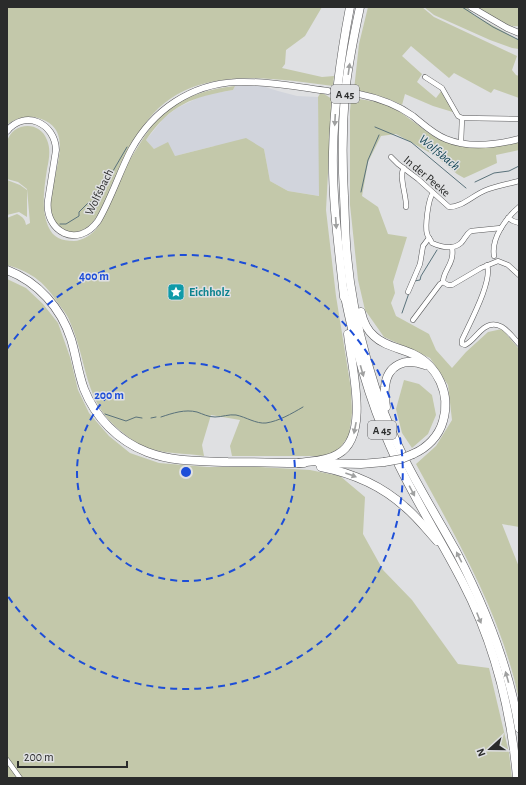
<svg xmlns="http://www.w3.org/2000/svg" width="526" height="785" viewBox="0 0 526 785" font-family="'Alegreya Sans',sans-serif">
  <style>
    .built { fill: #d1d4dc }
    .green { fill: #c3c8aa }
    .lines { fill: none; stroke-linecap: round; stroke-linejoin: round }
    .stream { stroke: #5a727b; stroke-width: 1 }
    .secondary-tunnel { stroke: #bbbcbd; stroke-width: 6; stroke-dasharray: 6 3; stroke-linecap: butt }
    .minor-casing { stroke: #58585a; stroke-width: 5.5 }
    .secondary-casing { stroke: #58585a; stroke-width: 7 }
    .motorway-casing { stroke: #58585a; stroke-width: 9 }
    .minor { stroke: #fff; stroke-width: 4.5 }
    .secondary { stroke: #fff; stroke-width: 6 }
    .motorway { stroke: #fff; stroke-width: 8 }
    .motorway-bridge-casing { stroke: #58585a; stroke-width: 9; stroke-linecap: butt }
    .motorway-bridge { stroke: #fff; stroke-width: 8 }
    .oneway { fill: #9fa0a0 }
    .ring { fill: none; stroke: #1d4ed8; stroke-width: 2; stroke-dasharray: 7 5 }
    .labels { text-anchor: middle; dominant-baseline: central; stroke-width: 3; stroke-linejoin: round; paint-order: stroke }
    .shield { fill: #dfe0e2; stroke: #606162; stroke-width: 1 }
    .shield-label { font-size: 11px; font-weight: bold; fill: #2a2b2b }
    .street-label { font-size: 12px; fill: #2a2b2b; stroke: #dfe0e2 }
    .culture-label { font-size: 12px; font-weight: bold; fill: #0d838f; stroke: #dfe0e2; text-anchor: start }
    .water-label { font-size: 13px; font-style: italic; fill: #093e4e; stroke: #dfe0e2 }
    .centre { fill: #1d4ed8; stroke: #dfe0e2; stroke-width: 2 }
    .ring-label { font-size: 12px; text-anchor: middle; font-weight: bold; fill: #1d4ed8; stroke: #dfe0e2; stroke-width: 3; stroke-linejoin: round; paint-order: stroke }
  </style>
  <rect width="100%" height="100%" fill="#dfe0e2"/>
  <polygon class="built" points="235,86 262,86 278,91 297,96 318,97 320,196 288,191 270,181 264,149 214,146 175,156 154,149 146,140 164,118 177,108 204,95 233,90"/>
  <g class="green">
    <path d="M7 7H322L305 36 286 50 285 64 282 68 322 77 334 76 333 86C268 78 186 62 143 127 133 143 123 162 114 180 108 192 104 206 96 218 91 225 83 232 74 232 67 233 63 230 58 226 31 199 89 132 38 118 27 115 16 118 7 125Z"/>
    <path d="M368 7H422L434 17 517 56 512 70 516 75 519 76V98L494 89 491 93 454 73 449 78 411 46 402 56 422 74 417 82 436 98 442 90 456 113 433 106 405 94 402 105C386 97 371 93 354 90L359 44Z"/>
    <polygon points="424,7 466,7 474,15 519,40 519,49 512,48 490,40 434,15"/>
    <path d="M476 7H519V26C507 29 486 13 476 7Z"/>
    <path d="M235 86 233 90C192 97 171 104 146 140L154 149 168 142 175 156 246 138 264 149 270 181 288 191 319 196 318 97 321 92 332 99 326 210 336 296 351 389 352 413 349 435 340 448 327 456H232L230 446 240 420 211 415 202 445 204 456C185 453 163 454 145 447 136 443 128 437 122 432 83 402 88 362 70 322 68 316 64 311 60 306 45 283 34 273 7 265V218L17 214C23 217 25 219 26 225L30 223 27 189 18 182 7 179V142C12 122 40 120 47 140 51 149 49 160 47 169 44 189 41 208 48 226 53 238 62 241 74 241 82 241 93 234 97 228 102 223 104 215 107 209 115 194 120 178 128 163 133 154 139 145 144 137 148 132 151 126 155 122 175 99 205 89 235 86Z"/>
    <path d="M353 98 384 103 400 112 436 138 461 146 519 141V150L496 155 497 163 464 178 457 174 434 155 396 134 381 136 368 162 362 196 378 207 388 234 407 237 393 282 395 293 391 303 396 316 429 334 436 350 452 368 466 352 488 332 502 329 519 349V527L502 524 519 567V700C502 616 457 539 416 464L436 446 452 420 448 385 430 358 384 337 365 310 358 280 350 205V111L351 100Z"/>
    <polygon points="7,180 20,185 27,190 27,217 19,212 7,215"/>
    <polygon points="7,279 26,288 43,304 58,323 70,357 78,390 89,413 109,436 130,453 159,463 207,467 260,467 310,470 340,476 365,497 363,534 383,570 412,600 458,664 489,668 509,753 512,778 7,778"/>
    <polygon points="404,380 419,384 432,395 436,415 428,434 412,448 402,433 396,409"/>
  </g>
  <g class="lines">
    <g class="stream">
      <polyline points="462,7 493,27 519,40"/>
      <polyline points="375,127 411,142 466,188"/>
      <polyline points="475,182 494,173 509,171 519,166"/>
      <polyline points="361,192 368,160 379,135"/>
      <polyline points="60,224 66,224 79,216 79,212 88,203 96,200 127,147"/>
      <polyline points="414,281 420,280 421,276 437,250"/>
      <polyline points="402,313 409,293"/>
      <polyline points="105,414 126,421 136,417 142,418"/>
      <path d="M161 417C173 413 185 409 197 412 203 414 208 417 215 417 222 417 229 414 236 415 246 417 256 424 266 423 279 421 291 414 303 407"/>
      <polyline points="151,418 156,417"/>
    </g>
    <polyline class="secondary-tunnel" points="328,91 359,94"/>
    <g class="minor-casing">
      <g id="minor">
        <polyline points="425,77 442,88 458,116 462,118 461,143"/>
        <polyline points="462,118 519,119"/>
        <path d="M391 157 398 164 418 179 449 207C463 207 473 195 486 190 496 186 508 184 519 181"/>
        <path d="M404 168C398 176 407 196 406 207"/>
        <path d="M433 193C428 199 425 226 427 234 428 237 431 240 432 243 441 247 453 250 461 243 465 239 466 234 471 231L501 228"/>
        <polyline points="508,218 513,221 519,223"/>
        <path d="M494 256C491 238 506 218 519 207"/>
        <path d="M487 265C493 281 469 324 462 340V344L465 345C473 341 476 334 484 328 499 317 510 334 519 344"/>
        <polyline points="443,282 448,285 452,285 481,268 498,261 508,265 519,275"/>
        <polyline points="408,292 420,264 423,246 429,238"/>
        <path d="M413 320 440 284 443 282C443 270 455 264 452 247"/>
        <polyline points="7,760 20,778"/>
      </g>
    </g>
    <g class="secondary-casing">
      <g id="secondary">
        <polyline points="471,7 507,28 519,33"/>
        <path d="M359 94C379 98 396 104 413 116 423 124 433 134 446 139 468 148 496 145 519 139"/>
        <path d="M7 131C25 109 55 123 56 150L48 200C44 232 78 249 98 221 111 199 119 173 131 150 153 110 191 84 237 82 267 81 298 87 328 91"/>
      </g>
    </g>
    <g class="motorway-casing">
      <g id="motorway">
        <path d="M360 7C354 35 348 64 345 93 342 128 342 161 344 196 345 216 345 236 347 256 353 323 375 401 405 460 421 492 440 522 457 553 486 609 509 667 519 728"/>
        <path d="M7 270C38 282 61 308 71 339 76 355 78 373 84 389 95 417 118 441 147 452 173 462 200 461 228 462 253 462 278 463 304 463"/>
        <path d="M344 292C355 346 368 398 391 448 411 494 439 536 462 581 494 642 511 710 517 778"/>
        <path d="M344 297C339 249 332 200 333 152 334 103 341 54 350 7"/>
        <path d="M361 312C363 321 367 330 374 336 384 346 400 348 413 354 438 366 451 394 443 421 439 436 427 448 413 454"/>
        <path d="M386 407C385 400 384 394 385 387 387 365 405 357 425 365"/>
        <path d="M299 463C312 461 327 461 338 454 371 436 351 365 348 334"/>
        <polyline points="319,463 361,464 384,462"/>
        <path d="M321 467C352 473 382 486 405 507 417 517 427 530 437 541"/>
      </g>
    </g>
    <use href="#minor" class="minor"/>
    <use href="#secondary" class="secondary"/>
    <use href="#motorway" class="motorway"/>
    <g class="motorway-bridge-casing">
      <polyline id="motorway-bridge" points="384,462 401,459 413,454"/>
    </g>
    <use href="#motorway-bridge" class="motorway-bridge"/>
  </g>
  <defs><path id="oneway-solid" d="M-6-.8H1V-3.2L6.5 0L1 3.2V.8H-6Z"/></defs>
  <g class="oneway">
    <use href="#oneway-solid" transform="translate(349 69) rotate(-82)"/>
    <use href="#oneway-solid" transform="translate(335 120) rotate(93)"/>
    <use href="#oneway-solid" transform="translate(336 223) rotate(86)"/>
    <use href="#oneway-solid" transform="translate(362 371) rotate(74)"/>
    <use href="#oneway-solid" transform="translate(355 428) rotate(101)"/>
    <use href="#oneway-solid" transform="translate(351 475) rotate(20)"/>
    <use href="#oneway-solid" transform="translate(412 491) rotate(62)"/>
    <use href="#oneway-solid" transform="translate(459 557) rotate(-117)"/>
    <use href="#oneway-solid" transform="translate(479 618) rotate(68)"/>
    <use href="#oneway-solid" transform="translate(507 677) rotate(-106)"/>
  </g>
  <g class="ring">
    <circle cx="186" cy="472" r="109"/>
    <path d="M7 349A217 217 0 1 1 7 595"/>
  </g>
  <defs>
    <g id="sight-square" transform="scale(0.9)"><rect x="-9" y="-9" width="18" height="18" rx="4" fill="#0f9aa8" stroke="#dfe0e2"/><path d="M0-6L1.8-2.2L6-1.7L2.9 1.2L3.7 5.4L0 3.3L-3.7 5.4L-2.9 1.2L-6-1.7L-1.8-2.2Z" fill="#fff"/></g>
  </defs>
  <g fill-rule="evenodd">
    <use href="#sight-square" x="176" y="292"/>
  </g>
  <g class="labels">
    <g class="shield">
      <rect x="331" y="85" width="28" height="18" rx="3"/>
      <rect x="368" y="421" width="28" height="18" rx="3"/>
    </g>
    <g class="shield-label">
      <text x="345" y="94">A 45</text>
      <text x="382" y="430">A 45</text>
    </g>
    <g class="street-label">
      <text transform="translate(427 176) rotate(40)">In der Peeke</text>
      <text transform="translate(99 192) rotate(-64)">Wolfsbach</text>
    </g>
    <g class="culture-label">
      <text x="189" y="292">Eichholz</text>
    </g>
    <g class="water-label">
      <text transform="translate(439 153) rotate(39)">Wolfsbach</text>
    </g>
  </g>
  <circle cx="186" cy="472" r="6" class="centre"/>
  <g class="ring-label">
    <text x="94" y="280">400 m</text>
    <text x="109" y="399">200 m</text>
  </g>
  <rect width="526" height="785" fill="none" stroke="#2a2b2b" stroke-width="16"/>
  <g transform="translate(490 749) rotate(249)" stroke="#dfe0e2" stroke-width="3" paint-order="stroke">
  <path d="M0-3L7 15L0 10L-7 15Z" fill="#2a2b2b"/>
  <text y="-6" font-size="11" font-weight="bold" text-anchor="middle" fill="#2a2b2b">N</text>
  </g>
  <path d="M18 761v6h109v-6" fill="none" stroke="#2a2b2b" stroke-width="2"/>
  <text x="24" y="761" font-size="12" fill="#2a2b2b" stroke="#dfe0e2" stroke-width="3" paint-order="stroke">200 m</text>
</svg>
